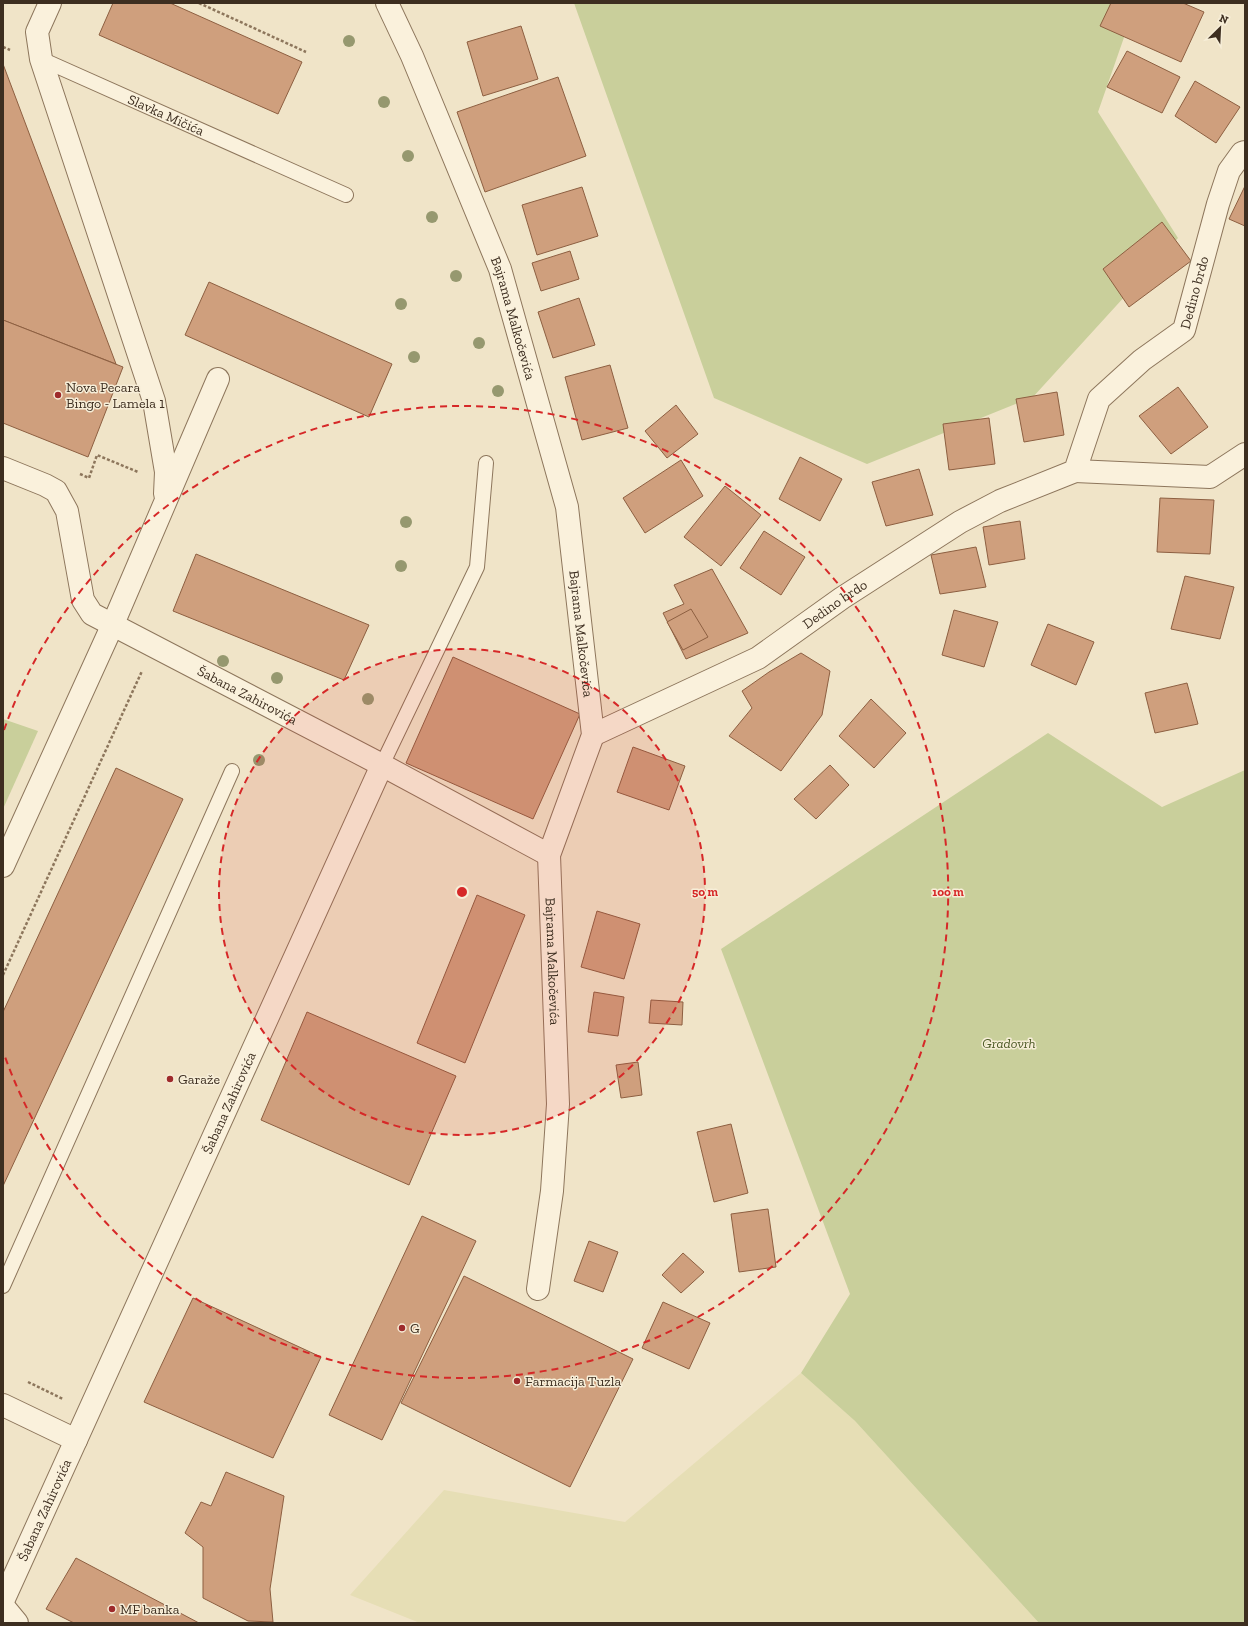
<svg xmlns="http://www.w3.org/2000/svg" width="1248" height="1626" viewBox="0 0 1248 1626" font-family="'Zilla Slab',serif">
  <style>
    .farmland { fill: #e6deb5 }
    .green { fill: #c9cf9b }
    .building { fill: #cf9f7d; stroke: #8d5f41 }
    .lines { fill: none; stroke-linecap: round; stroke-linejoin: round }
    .service-casing { stroke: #8d765c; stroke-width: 16 }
    .minor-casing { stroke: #8d765c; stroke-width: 24 }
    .path { stroke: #8d765c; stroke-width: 2.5; stroke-dasharray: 3 2; stroke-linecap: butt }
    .service { stroke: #faf1dc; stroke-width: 14 }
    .minor { stroke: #faf1dc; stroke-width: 22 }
    .tree { fill: #96986f }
    .ring { fill: none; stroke: #d62828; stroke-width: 2; stroke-dasharray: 7 5 }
    .poi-dot { fill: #9e2a2b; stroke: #f7eed8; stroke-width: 1.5 }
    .labels { text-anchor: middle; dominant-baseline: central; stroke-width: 3; stroke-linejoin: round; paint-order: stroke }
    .street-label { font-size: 14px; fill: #3d2e20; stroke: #f7eed8 }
    .poi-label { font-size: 14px; fill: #3d2e20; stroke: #f7eed8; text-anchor: start }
    .park-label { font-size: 14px; font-style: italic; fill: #4d5a26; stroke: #f7eed8 }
    .centre { fill: #d62828; stroke: #f7eed8; stroke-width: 2 }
    .ring-label { font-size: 12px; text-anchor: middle; font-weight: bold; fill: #d62828; stroke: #f7eed8; stroke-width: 3; stroke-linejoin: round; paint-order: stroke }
  </style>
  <rect width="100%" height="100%" fill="#f0e4c8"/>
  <polygon class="farmland" points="801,1373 855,1421 1039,1623 420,1623 350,1595 444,1490 625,1522"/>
  <g class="green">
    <polygon points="574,3 1136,3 1098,112 1178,238 1033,397 867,464 714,398"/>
    <polygon points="3,719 38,731 3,809"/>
    <polygon points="1048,733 1162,807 1245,770 1245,1623 1039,1623 855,1421 801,1373 850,1294 721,949"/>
  </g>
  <g class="building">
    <polygon points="113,3 170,3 302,62 278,114 99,35"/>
    <polygon points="1111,3 1183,3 1204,12 1181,62 1100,26"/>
    <polygon points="521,26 538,79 483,96 467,42"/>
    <polygon points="1127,51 1180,77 1162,113 1107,87"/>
    <polygon points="3,64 116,364 3,320"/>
    <polygon points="558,77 586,156 485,192 457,112"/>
    <polygon points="1195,81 1240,107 1216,143 1175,116"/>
    <polygon points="1245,186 1245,226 1229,219"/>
    <polygon points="582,187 598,236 537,255 522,205"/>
    <polygon points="1162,222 1191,261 1129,307 1103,269"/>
    <polygon points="570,251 579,279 541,291 532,263"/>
    <polygon points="209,282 392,364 369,417 185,335"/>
    <polygon points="579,298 595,345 553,358 538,312"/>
    <polygon points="3,320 123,367 88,457 3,423"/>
    <polygon points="610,365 628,428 582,440 565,377"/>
    <polygon points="1178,387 1208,427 1171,454 1139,416"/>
    <polygon points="1057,392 1064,435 1024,442 1016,399"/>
    <polygon points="676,405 698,434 667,458 645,431"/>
    <polygon points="989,418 995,464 949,470 943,424"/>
    <polygon points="800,457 842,479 820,521 779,499"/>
    <polygon points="681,460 703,496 645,533 623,498"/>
    <polygon points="919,469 933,515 886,526 872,482"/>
    <polygon points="725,486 761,515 721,566 684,537"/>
    <polygon points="1160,498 1214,500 1210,554 1157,552"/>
    <polygon points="1020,521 1025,559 989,565 983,527"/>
    <polygon points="764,531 805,557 781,595 740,568"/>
    <polygon points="976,547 986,587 940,594 931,555"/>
    <polygon points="196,554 369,625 344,680 173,611"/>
    <polygon points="712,569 748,633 686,659 663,613 684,604 674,585"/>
    <polygon points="1185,576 1234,587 1220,639 1171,629"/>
    <polygon points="691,609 708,637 683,650 667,622"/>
    <polygon points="954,610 998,622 984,667 942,655"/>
    <polygon points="1048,624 1094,642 1076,685 1031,665"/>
    <polygon points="801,653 830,671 822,715 781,771 729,736 752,708 742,691 769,672"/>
    <polygon points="453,657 580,714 533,819 406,763"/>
    <polygon points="1187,683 1198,724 1155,733 1145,693"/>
    <polygon points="871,699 906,733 874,768 839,736"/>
    <polygon points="633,747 685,766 669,810 617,792"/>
    <polygon points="830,765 849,785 816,819 794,799"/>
    <polygon points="116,768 183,799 3,1186 3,1012"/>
    <polygon points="477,895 525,915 465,1063 417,1043"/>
    <polygon points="597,911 640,924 624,979 581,967"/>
    <polygon points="594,992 624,997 618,1036 588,1032"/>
    <polygon points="651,1000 683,1002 682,1025 649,1023"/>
    <polygon points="307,1012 456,1076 409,1185 261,1120"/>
    <polygon points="638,1062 642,1095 621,1098 616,1065"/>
    <polygon points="731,1124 748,1193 714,1202 697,1132"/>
    <polygon points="768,1209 776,1267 739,1272 731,1214"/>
    <polygon points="422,1216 476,1241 382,1440 329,1415"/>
    <polygon points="589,1241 618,1252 603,1292 574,1281"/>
    <polygon points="683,1253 704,1272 681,1293 662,1275"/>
    <polygon points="464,1276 633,1359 570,1487 401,1403"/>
    <polygon points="193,1298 321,1357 273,1458 144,1402"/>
    <polygon points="663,1302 710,1323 689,1369 642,1348"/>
    <polygon points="226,1472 284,1496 270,1589 273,1622 248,1621 203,1598 203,1547 185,1533 201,1502 211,1506"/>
    <polygon points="76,1558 199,1623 74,1623 46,1609"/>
  </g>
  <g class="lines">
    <g class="service-casing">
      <g id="service">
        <path id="s1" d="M41 59 346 195"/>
        <polyline points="382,765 477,567 486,463"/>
        <polyline points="3,1286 232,771"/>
      </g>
    </g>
    <g class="minor-casing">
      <g id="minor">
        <polyline points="50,3 37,32 41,59 154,401 166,472 165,494"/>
        <path id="s2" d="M387 3 412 56 500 269 567 507 593 735 549 855 558 1104 552 1191 538 1289"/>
        <path id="s3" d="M3 468 45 485 56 491 67 511 83 600 92 614 382 765 549 855"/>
        <polyline points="1075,471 1210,477 1245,454"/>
        <path id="s4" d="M593 735 758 658 842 598 960 522 1000 501 1075 471 1099 399 1142 360 1184 330 1218 204 1229 171 1242 153 1245 152"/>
        <polyline points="3,866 113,624 218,379"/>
        <polyline points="3,1405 76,1440"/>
        <path id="s5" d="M3 1601 382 765"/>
        <polyline points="3,1606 17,1623"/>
      </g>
    </g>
    <g class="path">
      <polyline points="199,3 306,52"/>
      <polyline points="3,47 10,50"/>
      <polyline points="80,474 89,478 97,455 138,472"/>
      <polyline points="3,975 142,671"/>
      <polyline points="28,1382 63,1399"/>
    </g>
    <use href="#service" class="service"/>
    <use href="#minor" class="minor"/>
  </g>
  <g class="tree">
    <circle cx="349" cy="41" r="6"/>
    <circle cx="384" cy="102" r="6"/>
    <circle cx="408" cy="156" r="6"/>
    <circle cx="432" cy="217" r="6"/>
    <circle cx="456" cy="276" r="6"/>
    <circle cx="401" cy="304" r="6"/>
    <circle cx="479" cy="343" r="6"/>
    <circle cx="414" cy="357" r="6"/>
    <circle cx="498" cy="391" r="6"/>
    <circle cx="406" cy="522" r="6"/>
    <circle cx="401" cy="566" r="6"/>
    <circle cx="223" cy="661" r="6"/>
    <circle cx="277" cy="678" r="6"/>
    <circle cx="368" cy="699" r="6"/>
    <circle cx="259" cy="760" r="6"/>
  </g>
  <circle cx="462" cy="892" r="243" fill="#d62828" fill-opacity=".12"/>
  <g class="ring">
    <circle cx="462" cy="892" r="243"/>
    <path d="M4 730A486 486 0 1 1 4 1054"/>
  </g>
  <g class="poi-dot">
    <circle cx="58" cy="395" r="4"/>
    <circle cx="170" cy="1079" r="4"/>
    <circle cx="402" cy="1328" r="4"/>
    <circle cx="517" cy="1381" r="4"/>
    <circle cx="112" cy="1609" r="4"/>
  </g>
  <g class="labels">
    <g class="street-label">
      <text stroke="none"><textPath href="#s1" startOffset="137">Slavka Mičića</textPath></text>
      <text stroke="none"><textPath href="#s4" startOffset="776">Dedino brdo</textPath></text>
      <text stroke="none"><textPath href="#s2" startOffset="340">Bajrama Malkočevića</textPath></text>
      <text stroke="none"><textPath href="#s4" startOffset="276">Dedino brdo</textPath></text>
      <text stroke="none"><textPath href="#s2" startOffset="664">Bajrama Malkočevića</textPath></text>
      <text stroke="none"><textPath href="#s3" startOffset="363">Šabana Zahirovića</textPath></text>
      <text stroke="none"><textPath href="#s2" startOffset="1000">Bajrama Malkočevića</textPath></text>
      <text stroke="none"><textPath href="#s5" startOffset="547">Šabana Zahirovića</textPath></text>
      <text stroke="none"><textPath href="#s5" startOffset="100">Šabana Zahirovića</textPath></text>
    </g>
    <g class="poi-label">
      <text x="66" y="387">Nova Pecara<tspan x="66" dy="16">Bingo - Lamela 1</tspan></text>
      <text x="178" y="1079">Garaže</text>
      <text x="410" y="1328">G</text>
      <text x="525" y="1381">Farmacija Tuzla</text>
      <text x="120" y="1609">MF banka</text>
    </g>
    <g class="park-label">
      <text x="1009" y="1043">Gradovrh</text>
    </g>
  </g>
  <circle cx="462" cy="892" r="6" class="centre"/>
  <g class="ring-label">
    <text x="705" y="896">50 m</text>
    <text x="948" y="896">100 m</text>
  </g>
  <rect width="1248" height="1626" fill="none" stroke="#3d2e20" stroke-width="8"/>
  <g transform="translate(1220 28) rotate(24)" stroke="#f7eed8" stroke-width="3" paint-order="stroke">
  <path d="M0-3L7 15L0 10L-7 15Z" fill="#3d2e20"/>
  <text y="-6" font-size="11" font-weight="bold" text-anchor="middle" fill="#3d2e20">N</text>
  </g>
</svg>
